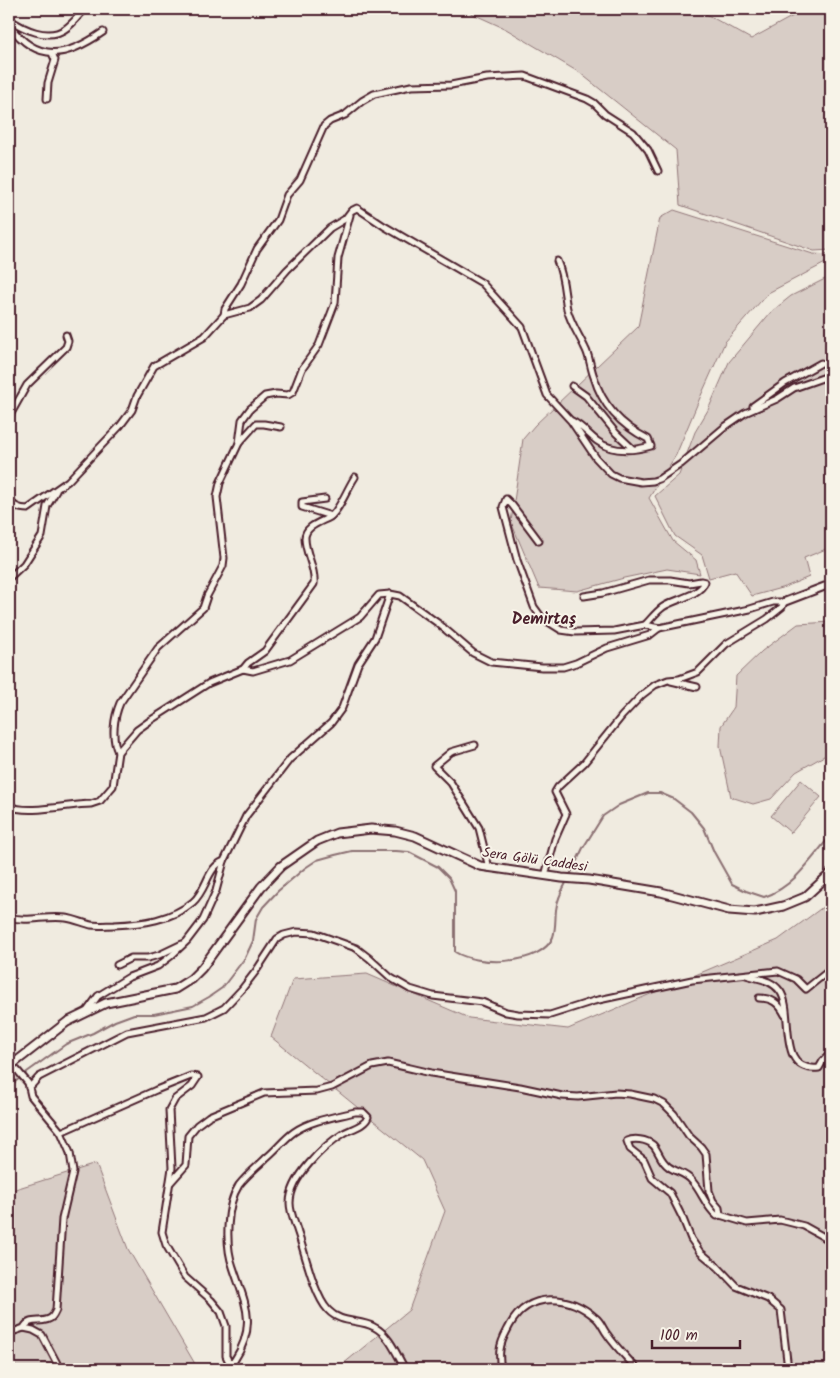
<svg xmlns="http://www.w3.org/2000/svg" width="840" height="1378" viewBox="0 0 840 1378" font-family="Kalam,sans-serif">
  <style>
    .green { fill: #d8cdc6; stroke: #917678 }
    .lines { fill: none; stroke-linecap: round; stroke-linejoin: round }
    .stream { stroke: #8b6f72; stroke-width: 2 }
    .minor-casing { stroke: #4a1f2b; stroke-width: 9 }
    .tertiary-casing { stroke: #4a1f2b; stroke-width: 10 }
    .secondary-casing { stroke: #4a1f2b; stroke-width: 11 }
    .minor { stroke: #f7f3e8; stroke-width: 5 }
    .tertiary { stroke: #f7f3e8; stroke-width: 6 }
    .secondary { stroke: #f7f3e8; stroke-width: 7 }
    .labels { text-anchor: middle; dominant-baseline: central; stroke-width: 4; stroke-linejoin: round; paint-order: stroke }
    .street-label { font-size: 14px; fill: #4a1f2b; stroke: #f7f3e8 }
    .quarter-label { font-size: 16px; font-weight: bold; fill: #4a1f2b; stroke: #f7f3e8 }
  </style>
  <rect width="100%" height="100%" fill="#f0ebe0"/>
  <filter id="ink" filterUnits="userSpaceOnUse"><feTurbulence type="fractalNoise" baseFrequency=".02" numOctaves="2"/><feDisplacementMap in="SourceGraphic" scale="10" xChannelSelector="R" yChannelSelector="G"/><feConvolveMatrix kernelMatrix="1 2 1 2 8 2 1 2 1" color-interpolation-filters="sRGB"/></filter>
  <g filter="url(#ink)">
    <g class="green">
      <polygon points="462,9 697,9 751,39 806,9 831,9 831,250 814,251 680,205 676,150 580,73 506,29"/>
      <polygon points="674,210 813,254 831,255 831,260 768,293 725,342 699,400 676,455 649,498 673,541 696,560 700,574 667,569 624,578 577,591 539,588 511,522 523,439 535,425 638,327 660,218"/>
      <polygon points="831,276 831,547 804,558 809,577 785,587 752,596 735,571 709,578 702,555 675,536 655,496 679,475 695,432 708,410 729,362 771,312 791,296"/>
      <polygon points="831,622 831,752 796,772 771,799 753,804 731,797 720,746 721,726 734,707 736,676 762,651 798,624"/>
      <polygon points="801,780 821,797 791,833 771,816"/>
      <polygon points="831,901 831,1369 337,1369 409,1310 445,1211 422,1160 271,1037 293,979 367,974 469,1018 568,1029 778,940"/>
      <polygon points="96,1164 128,1249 198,1369 9,1369 9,1186 12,1190"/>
    </g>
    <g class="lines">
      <g class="stream">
        <path d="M569 877 583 848 603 816 619 805 648 793H660L674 799 691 812 704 828 714 852 732 884 746 891 764 897C794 887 812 858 831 835"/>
        <path d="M9 1087 27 1072 66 1044 93 1033 115 1021 134 1014H154L193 1006 209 997 222 988 245 958 253 941 256 919 263 907 278 891 305 868 317 860 335 855 352 851H396L409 852 438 867 449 878 455 891V952C477 966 541 966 553 937 556 928 555 919 556 910 557 900 562 890 567 881"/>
      </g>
      <g class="minor-casing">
        <g id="minor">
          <path d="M9 19C23 29 48 41 65 29 73 24 79 15 85 9"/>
          <path d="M9 25C38 64 67 57 103 32"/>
          <polyline points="47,99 48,83 55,60 52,53"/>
          <path d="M557 261C564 276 564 293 567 309 571 324 579 335 585 348 590 357 590 367 594 377 602 405 622 426 648 439L651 446C633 451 613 453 597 441 588 434 582 426 572 421"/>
          <polyline points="224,315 225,309 241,284 257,249 278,220 287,195 300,180 324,126 330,121 345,115 362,101 374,94 411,86 451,85 487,78 525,76 587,99 594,103 605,114 633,132 648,150 658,171"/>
          <polyline points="572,386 586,396 616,433 633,449"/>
          <polyline points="753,406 785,383 821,363"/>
          <polyline points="9,417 27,385 66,347 68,341 66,335"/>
          <polyline points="239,443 256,424 264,424 281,427"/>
          <path d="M9 499C13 507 20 509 28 509L68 481 120 426 132 410 137 396 154 366 204 337 224 315 250 308 261 300 287 270 330 228 345 219 351 211 357 208 384 226 482 283 522 327 547 395 571 421 596 458 611 474 619 478 641 482 653 481 659 479 681 464 726 426 745 413 777 399 794 388 831 375"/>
          <polyline points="325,499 302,502 302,507 331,516"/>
          <polyline points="539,541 512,505 506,499 503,507 517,560 534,607 542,618 561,630 575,632 614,631 645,625 659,628 750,609 773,602 784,602 782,607 767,619 726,644 698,672 679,679 668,680 655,685 642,695 622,716 584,763 558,787 555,792 566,814 555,839 545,876"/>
          <polyline points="9,578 24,564 42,536 47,506 56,491"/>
          <path d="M584 596 603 593 649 580H670L689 583 701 581 705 582C699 596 675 599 663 607 656 612 651 619 645 625"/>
          <path d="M243 669 248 663 265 651 314 584C316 568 305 554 305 538 305 526 321 522 330 517 339 511 348 487 355 477"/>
          <polyline points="671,681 697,687"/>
          <polyline points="475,745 451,752 434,766 451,783 479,828 489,868"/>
          <path d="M118 752C111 738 114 717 120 703L158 648 203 608 207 596 223 566 224 558 217 497 220 483 239 443 242 420 250 409 265 396 276 394 288 395 293 392 302 369 319 345 335 303 338 258 350 215"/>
          <path d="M9 806C28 815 69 804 91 804L100 801 113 786 118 752 137 730 151 720 209 683 243 669 253 671 290 660 360 617 379 595 390 594 400 596 439 624 473 653 491 662 542 667H563L576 663 607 648 650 635 659 628"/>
          <path d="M9 917C28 923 46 915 66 918 74 919 83 923 91 925 99 926 107 925 114 925 142 924 172 920 193 902 207 890 207 867 224 861"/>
          <polyline points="117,965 131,958 148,958 159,955 182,944"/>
          <path d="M746 975C759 979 772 980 780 991 795 1011 775 1073 819 1068L823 1061 831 1053"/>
          <path d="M759 998C772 998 779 1003 785 1015"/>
          <polyline points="87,1011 98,996 129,977 158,966 171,956 187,941 203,920 216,891 224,861 246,816 290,759 331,723 342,708 358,664 375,638 390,594"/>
          <path d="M9 1066 17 1070 28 1083 31 1096 61 1132 70 1153 73 1172 62 1219 56 1310C55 1312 54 1315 52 1317 44 1325 29 1316 24 1328L33 1330 42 1335 60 1369"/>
          <polyline points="29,1088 39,1077 127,1032 206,1017 224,1008 242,989 256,971 277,939 284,935 296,932 314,933 356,948 369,958 391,978 410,989 433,996 482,1002 506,1012 518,1014 550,1015 594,1001 692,980 778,971 796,979 806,989 831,969"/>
          <path d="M61 1132 156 1090 191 1076 198 1077 192 1086 175 1099 169 1110 172 1168 162 1232 166 1245 185 1277 211 1300 221 1312 226 1326V1356L229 1362 234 1361C258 1324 245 1304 233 1267 225 1245 226 1205 239 1185 247 1175 257 1167 266 1158 276 1150 284 1139 294 1132 311 1120 335 1117 355 1112H363L368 1117C366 1125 351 1129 344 1133 323 1146 290 1178 290 1203 290 1213 295 1223 298 1233 305 1253 314 1295 328 1310 341 1324 359 1319 374 1327 389 1334 397 1355 405 1369"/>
          <path d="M170 1183 186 1165 188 1136 197 1125 209 1116 264 1093 317 1091 332 1087 372 1066 388 1063 431 1073 520 1087 562 1096 578 1097 616 1093 630 1094 654 1099 664 1104 674 1114 689 1136 701 1147 706 1154 709 1191 713 1201 719 1208 720 1215 717 1216C705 1206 702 1192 692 1181 686 1173 676 1172 669 1167 660 1161 659 1151 653 1145 646 1139 634 1138 627 1141L630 1149 644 1160 652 1178 670 1193 683 1219 691 1239 700 1252 718 1267 736 1286 768 1299 781 1310 788 1369"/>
          <polyline points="720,1215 747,1223 780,1220 804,1226 831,1241"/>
          <polyline points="9,1333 24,1328"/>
          <polyline points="9,1368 12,1369"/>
          <path d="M501 1369C500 1363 499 1356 500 1350 501 1340 506 1333 510 1325 529 1291 569 1294 596 1318 601 1322 603 1329 607 1334 615 1346 627 1358 637 1369"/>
        </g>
      </g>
      <g class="tertiary-casing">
        <polyline id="tertiary" points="784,602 831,584"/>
      </g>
      <g class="secondary-casing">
        <polyline id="secondary" points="9,1067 67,1022 106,1003 175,989 191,979 202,968 261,887 281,866 317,841 337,833 371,829 395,831 415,836 480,866 562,878 589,880 661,892 729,910 755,912 783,906 805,897 831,873"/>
      </g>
      <use href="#minor" class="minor"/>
      <use href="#tertiary" class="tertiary"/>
      <use href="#secondary" class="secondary"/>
    </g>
  </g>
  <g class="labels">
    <g class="street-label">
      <text transform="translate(535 860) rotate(8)">Sera Gölü Caddesi</text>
    </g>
    <g class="quarter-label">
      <text x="544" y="619">Demirtaş</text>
    </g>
  </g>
  <rect width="840" height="1378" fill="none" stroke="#f7f3e8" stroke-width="30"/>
  <rect x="15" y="15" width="810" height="1348" fill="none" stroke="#4a1f2b" stroke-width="2" filter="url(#ink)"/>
  <path d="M652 1340v8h88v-8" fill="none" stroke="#4a1f2b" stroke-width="2.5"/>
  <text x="660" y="1340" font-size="15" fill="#4a1f2b" stroke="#f7f3e8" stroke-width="4" paint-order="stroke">100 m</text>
</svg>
